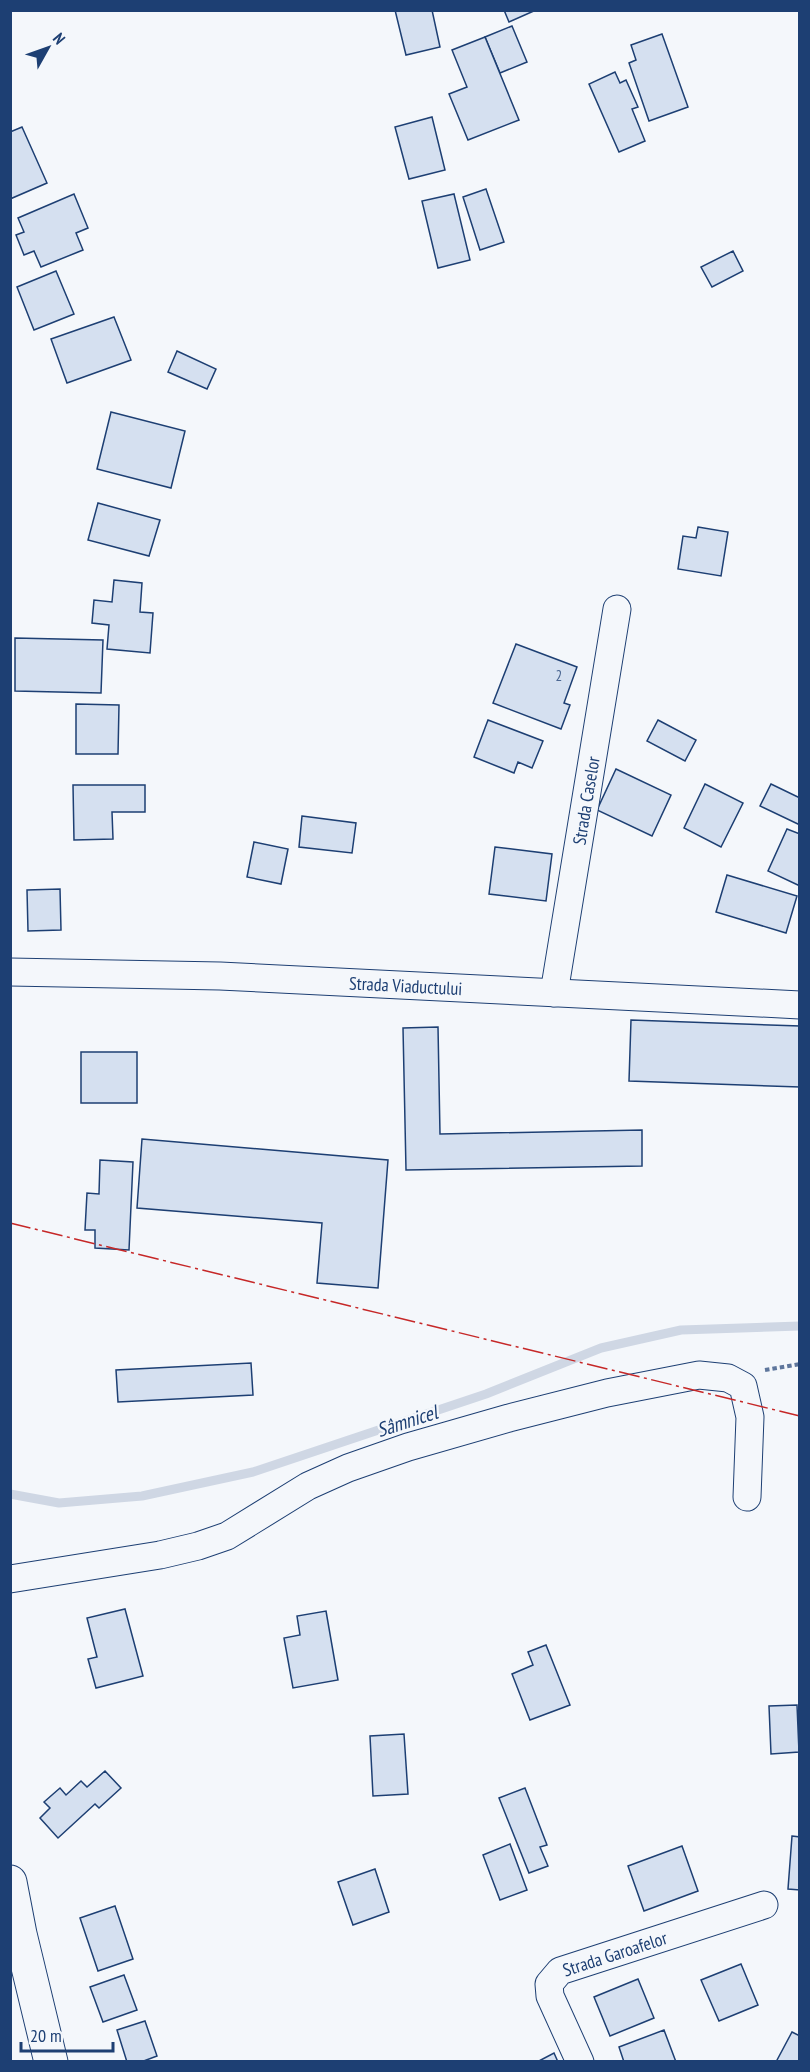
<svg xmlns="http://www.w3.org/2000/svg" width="810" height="2072" viewBox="0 0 810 2072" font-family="'PT Sans Narrow',sans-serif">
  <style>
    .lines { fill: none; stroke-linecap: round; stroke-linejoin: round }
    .stream { stroke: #cfd7e4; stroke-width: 9 }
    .building { fill: #d5e0f0; stroke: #1d3f73; stroke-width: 1.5 }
    .street-casing { stroke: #1d3f73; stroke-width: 29 }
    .highway-casing { stroke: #1d3f73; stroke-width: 35 }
    .path { stroke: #5e769c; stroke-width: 4; stroke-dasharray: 4.5 3; stroke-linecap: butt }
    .street { stroke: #f4f7fb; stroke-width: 27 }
    .highway { stroke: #f4f7fb; stroke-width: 33 }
    .power { stroke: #c62828; stroke-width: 1.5; stroke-dasharray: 21 4.5 3 4.5; stroke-linecap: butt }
    .labels { text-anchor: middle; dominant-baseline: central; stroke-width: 4.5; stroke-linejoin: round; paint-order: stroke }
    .number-label { font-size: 15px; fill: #4b6792 }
    .street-label { font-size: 18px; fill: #1d3f73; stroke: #f4f7fb }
    .water-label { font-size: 20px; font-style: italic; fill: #1d3f73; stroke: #f4f7fb }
  </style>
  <rect width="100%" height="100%" fill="#f4f7fb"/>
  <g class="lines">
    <polyline class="stream" points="10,1494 59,1503 142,1496 253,1472 486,1394 601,1348 681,1330 800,1326"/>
  </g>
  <g class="building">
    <polygon points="395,10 432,10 440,47 406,55"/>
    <polygon points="504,10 536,10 509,22"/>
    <polygon points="512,26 527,62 500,73 485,37"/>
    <polygon points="662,34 688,107 649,121 629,63 636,60 631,45"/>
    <polygon points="485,37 519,120 468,140 449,94 467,87 452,50"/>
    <polygon points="615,72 620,83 626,80 638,107 632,109 645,141 619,152 589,84"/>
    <polygon points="432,117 445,170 409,179 395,127"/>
    <polygon points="22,127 47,183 10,199 10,132"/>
    <polygon points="486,189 504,242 480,250 463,197"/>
    <polygon points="74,194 88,228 76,233 83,250 41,267 34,251 24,255 16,235 24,232 18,218"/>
    <polygon points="454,194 470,260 438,268 422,201"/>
    <polygon points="733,251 743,271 712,287 701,267"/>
    <polygon points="56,271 74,314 34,330 17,287"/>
    <polygon points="114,317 131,360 67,383 51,339"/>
    <polygon points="177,351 216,369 207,389 168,372"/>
    <polygon points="111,412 185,431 171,488 97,469"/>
    <polygon points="98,503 160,520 149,556 88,540"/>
    <polygon points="698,527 728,532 721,576 678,569 683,536 696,538"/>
    <polygon points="114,580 142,583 140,612 153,613 150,653 107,649 109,625 92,623 94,600 112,602"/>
    <polygon points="15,638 103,640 101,693 15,691"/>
    <polygon points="516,644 577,667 564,703 570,705 561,729 493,703"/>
    <polygon points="76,704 119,705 118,754 76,754"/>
    <polygon points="488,720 543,741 532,768 518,762 514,773 474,757"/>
    <polygon points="658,720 696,740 685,761 647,741"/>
    <polygon points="616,769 671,795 652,836 597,810"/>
    <polygon points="705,784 743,803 721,847 684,828"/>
    <polygon points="771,784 800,798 800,825 760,806"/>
    <polygon points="73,785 145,785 145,812 112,812 113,839 74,840"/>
    <polygon points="302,816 356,823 352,853 299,847"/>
    <polygon points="787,829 800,834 800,886 768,871"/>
    <polygon points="254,842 288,849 281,884 247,877"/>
    <polygon points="495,847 552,854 546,901 489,894"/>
    <polygon points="727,875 797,896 786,933 716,912"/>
    <polygon points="60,889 61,930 28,931 27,890"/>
    <polygon points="631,1020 800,1026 800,1087 629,1081"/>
    <polygon points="438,1027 440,1134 642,1130 642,1166 406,1170 403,1028"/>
    <rect x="81" y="1052" width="56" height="51"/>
    <polygon points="142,1139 388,1160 378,1288 317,1283 322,1223 137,1208"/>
    <polygon points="100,1160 133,1162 129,1250 95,1248 95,1230 85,1230 87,1193 99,1194"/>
    <polygon points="251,1363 253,1395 118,1402 116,1370"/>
    <polygon points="125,1609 143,1676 96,1688 88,1659 97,1657 87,1618"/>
    <polygon points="326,1611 338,1680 293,1688 284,1638 300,1635 297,1616"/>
    <polygon points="546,1645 570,1705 530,1720 512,1674 533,1665 528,1652"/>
    <polygon points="797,1705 799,1752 771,1754 769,1706"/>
    <polygon points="404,1734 408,1794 373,1796 370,1736"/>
    <polygon points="105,1771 121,1788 99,1808 95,1804 58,1838 40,1818 50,1808 44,1802 60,1788 66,1795 81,1781 87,1787"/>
    <polygon points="525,1788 547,1845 540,1847 548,1866 529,1873 499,1798"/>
    <polygon points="792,1836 800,1837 800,1890 788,1889"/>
    <polygon points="510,1844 527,1890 500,1900 483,1855"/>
    <polygon points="682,1846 698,1891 644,1911 628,1866"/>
    <polygon points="375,1869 389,1912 353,1925 338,1882"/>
    <polygon points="115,1906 133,1959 98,1971 80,1918"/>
    <polygon points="741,1964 758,2005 719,2021 701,1980"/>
    <polygon points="124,1975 137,2010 103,2022 90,1987"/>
    <polygon points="638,1979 654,2018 610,2036 594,1997"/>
    <polygon points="145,2021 157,2056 141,2062 127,2062 117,2030"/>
    <polygon points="664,2030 676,2062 624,2062 619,2047"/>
    <polygon points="792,2032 800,2036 800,2062 776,2062"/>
    <polygon points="554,2053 558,2062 537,2062"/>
  </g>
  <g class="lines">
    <g class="street-casing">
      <g id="street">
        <path id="s1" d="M10 972 220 976 800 1005"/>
        <path id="s2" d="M554 993 617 609"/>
        <polyline points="10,1579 160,1555 198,1546 227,1536 308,1486 348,1468 408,1447 509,1418 607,1393 699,1375 728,1378 743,1386 750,1417 747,1497"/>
        <path id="s3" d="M580 2062 550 1996 549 1984 560 1971 764 1905"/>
      </g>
    </g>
    <g class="highway-casing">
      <polyline id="highway" points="10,1882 20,1934 51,2062"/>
    </g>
    <polyline class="path" points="765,1370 800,1364"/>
    <use href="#street" class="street"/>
    <use href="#highway" class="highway"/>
    <polyline class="power" points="10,1223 800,1416"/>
  </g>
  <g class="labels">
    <g class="number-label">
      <text x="559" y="675">2</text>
    </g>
    <g class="street-label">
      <text stroke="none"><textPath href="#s2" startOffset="195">Strada Caselor</textPath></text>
      <text stroke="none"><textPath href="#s1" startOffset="396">Strada Viaductului</textPath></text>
      <text stroke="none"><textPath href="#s3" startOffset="159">Strada Garoafelor</textPath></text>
    </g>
    <g class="water-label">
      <text transform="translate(407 1421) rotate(-18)">Sâmnicel</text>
    </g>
  </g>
  <rect width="810" height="2072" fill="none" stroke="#1d3f73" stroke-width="24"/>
  <g transform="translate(48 48) rotate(50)" stroke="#f4f7fb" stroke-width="4.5" paint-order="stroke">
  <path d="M0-4.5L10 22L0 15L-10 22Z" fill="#1d3f73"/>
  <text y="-9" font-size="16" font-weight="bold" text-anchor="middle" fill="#1d3f73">N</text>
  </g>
  <path d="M21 2042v9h92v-9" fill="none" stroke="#1d3f73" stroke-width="3"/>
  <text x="30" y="2042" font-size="18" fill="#1d3f73" stroke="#f4f7fb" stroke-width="4.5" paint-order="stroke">20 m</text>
</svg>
